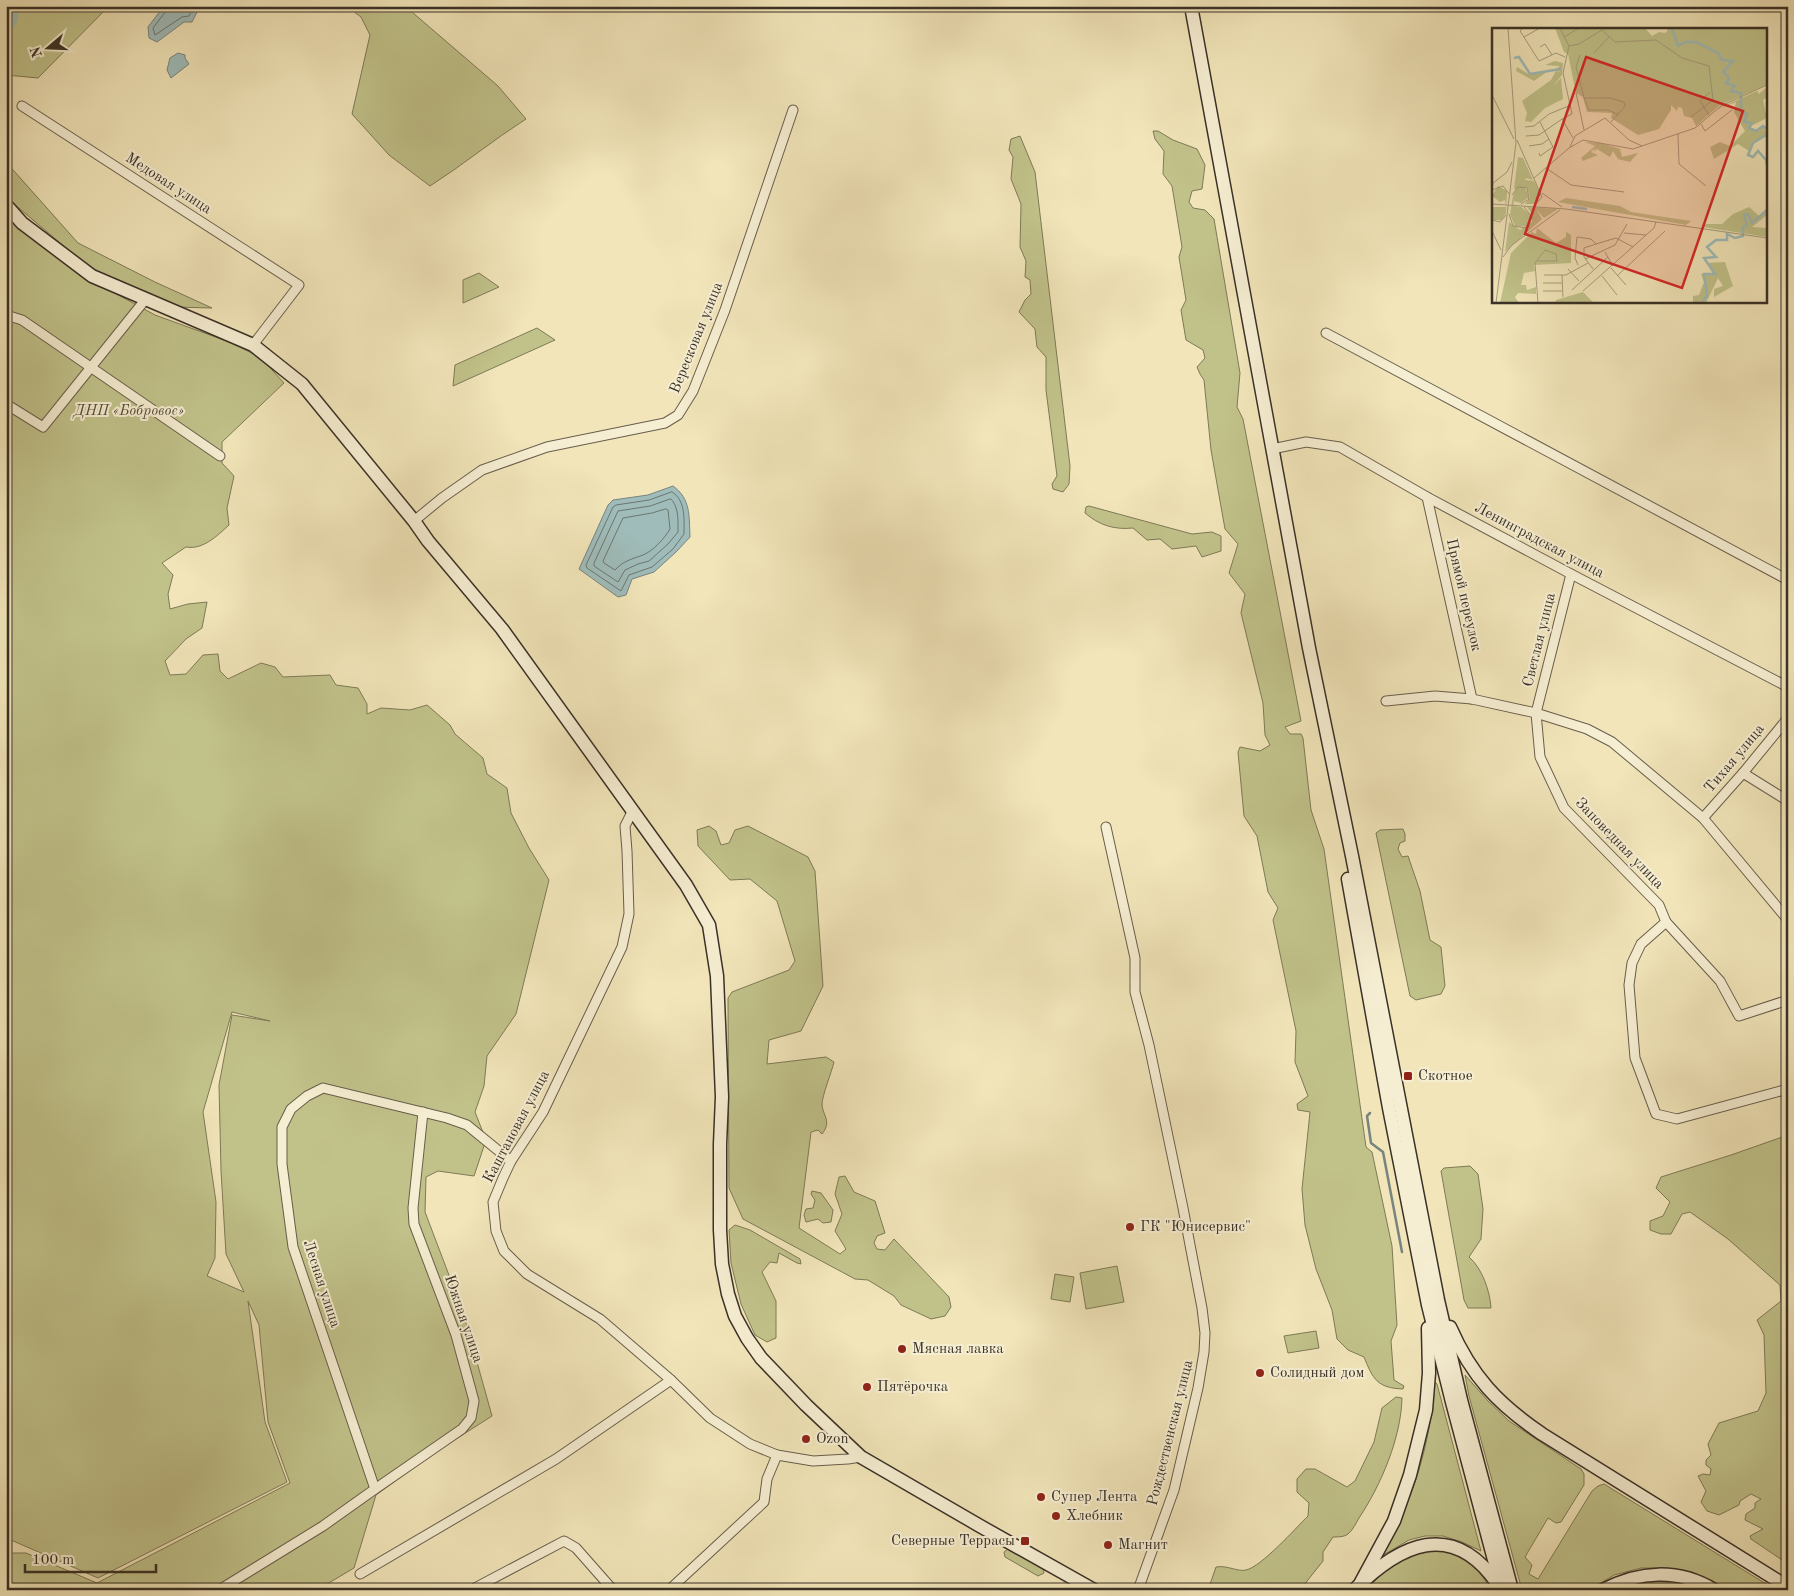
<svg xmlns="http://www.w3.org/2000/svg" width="1794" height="1596" viewBox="0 0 1794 1596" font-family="'Old Standard TT',serif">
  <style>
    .green { fill: #c1c28a; stroke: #7e7a58; fill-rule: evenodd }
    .water { fill: #9fbcba; stroke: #77847f }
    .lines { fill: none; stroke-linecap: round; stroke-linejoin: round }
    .shore { stroke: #6c7670; stroke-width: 1 }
    .stream { stroke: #77847f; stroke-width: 2.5 }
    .river { stroke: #9fbcba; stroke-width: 16 }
    .minor-casing { stroke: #685e4c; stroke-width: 11 }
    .secondary-casing { stroke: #3a3127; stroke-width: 15 }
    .minor { stroke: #f6eed2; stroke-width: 9 }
    .secondary { stroke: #f6eed2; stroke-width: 12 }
    .poi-dot { fill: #8f2418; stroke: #f6eed2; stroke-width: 2 }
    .labels { text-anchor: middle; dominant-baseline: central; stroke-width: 4; stroke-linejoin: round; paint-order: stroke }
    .street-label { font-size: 15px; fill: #3a3127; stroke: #f6eed2 }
    .park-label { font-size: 15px; font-style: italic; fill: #554e3b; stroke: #f6eed2 }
    .poi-label { font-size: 15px; fill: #3a3127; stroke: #f6eed2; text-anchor: start }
    .inset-river { fill: none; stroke: #9fbcba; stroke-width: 2.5 }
    .inset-road { fill: none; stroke: #a89d7f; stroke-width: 1 }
    .view { fill: #d62828; fill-opacity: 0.15; stroke: #d62828; stroke-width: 2.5 }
    .inset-edge { fill: none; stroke: #3a3127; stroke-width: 2.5 }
  </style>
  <rect width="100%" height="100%" fill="#f1e5b9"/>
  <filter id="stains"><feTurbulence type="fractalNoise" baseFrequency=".004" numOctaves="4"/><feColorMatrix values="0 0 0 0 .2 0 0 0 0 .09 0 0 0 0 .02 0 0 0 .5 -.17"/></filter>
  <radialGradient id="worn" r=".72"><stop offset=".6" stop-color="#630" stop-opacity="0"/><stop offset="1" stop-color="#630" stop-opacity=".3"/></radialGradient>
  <g class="green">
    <polygon points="6,6 109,6 38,78 6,75"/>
    <path d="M346 6H405L498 86 526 119C493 140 463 165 430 186L389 155 352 114 370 35 361 17Z"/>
    <path d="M1153 131H1158L1173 140 1197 149 1205 165 1202 189 1192 191 1189 202 1193 208 1205 210 1214 219 1240 373 1237 407 1243 419 1301 721 1285 727 1290 734H1301L1303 738 1311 810 1324 849 1366 1147 1372 1152 1392 1246 1397 1325 1391 1341 1394 1380 1404 1386 1403 1389C1377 1388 1373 1379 1364 1357L1348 1350 1337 1339 1332 1310 1316 1269 1305 1225 1302 1189 1310 1112 1298 1110 1297 1104 1308 1096 1295 1062 1296 1031 1273 920 1278 908 1268 892 1257 836 1244 816 1238 752 1240 747 1260 751 1270 745 1265 735 1263 703 1241 613 1245 594 1229 573 1238 544 1225 529 1211 450 1204 380 1200 374 1197 367 1205 358 1203 350 1186 340 1181 310 1186 300 1179 257 1182 247 1172 186 1163 174 1164 151 1155 139Z"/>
    <polygon points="1020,136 1035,172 1070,466 1069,484 1063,492 1053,489 1052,484 1057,476 1046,390 1046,357 1037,347 1035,329 1019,312 1025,300 1031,294 1030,280 1025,277 1026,261 1020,247 1021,204 1011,179 1013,157 1009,150 1011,139"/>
    <polygon points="6,162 78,243 155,282 212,308 174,307 93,271 6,197"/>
    <path d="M6 213 89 279 155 315 232 343 261 358 284 383 222 442V463L234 476 227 508 229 525C217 536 203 550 186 547L162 563 173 575 168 594 170 609 188 604 207 602 202 628 186 639 165 661 170 675 186 674 203 655 218 654 220 671 228 679 261 663 275 667 283 677 330 675 336 685 358 688 367 704V714L381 708 410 710 427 705 450 725 455 734 483 758 487 774 507 788 511 813 529 848 549 880 516 1014 487 1056 484 1086 475 1112 486 1140 474 1176 438 1171 426 1177 425 1212 463 1312 492 1416 434 1453 376 1495 354 1568 317 1590H6V1553H26L97 1583 290 1483 268 1422 259 1325 248 1301 265 1422 287 1482 98 1578 11 1540 6 1534ZM232 1012 270 1021 232 1015 219 1085 221 1171 226 1254 244 1292 207 1276 215 1258 216 1202 203 1112Z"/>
    <polygon points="479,273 499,287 463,303 463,280"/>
    <polygon points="537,328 555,340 453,386 455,365"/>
    <path d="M1089 506 1192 534 1212 532 1221 536V551L1202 557 1196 546 1172 549 1160 539 1147 540 1133 528C1114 530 1099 525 1085 513L1086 507Z"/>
    <path d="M709 826 716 831 721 845 729 843 735 830 748 826 808 857 815 871 823 986 801 1031 769 1040 767 1064 826 1057 834 1062C832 1071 822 1096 822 1104 823 1117 832 1121 822 1134L818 1130 811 1132 799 1228 840 1254 846 1249 835 1231 842 1214 835 1194 839 1177 845 1176 854 1192 875 1201 885 1233 877 1236 874 1243 877 1249 885 1250 894 1239 949 1297 951 1307 945 1316 931 1319 901 1305 894 1296 868 1280 855 1279 743 1219 729 1188 728 998 732 992 789 970 795 961 777 901 750 879 730 880 698 846 697 830Z"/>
    <polygon points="1403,829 1405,834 1405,841 1400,843 1398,849 1402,857 1408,856 1420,891 1430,940 1441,947 1445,986 1441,994 1416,1000 1410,996 1376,833 1380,830"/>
    <polygon points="1788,1135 1788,1564 1751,1539 1750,1536 1763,1529 1745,1520 1746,1514 1755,1508 1755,1503 1761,1499 1751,1494 1740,1501 1739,1505 1719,1515 1707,1511 1701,1502 1706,1491 1698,1476 1703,1474 1710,1475 1711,1469 1706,1465 1706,1460 1711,1455 1708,1444 1719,1423 1758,1411 1766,1393 1764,1335 1757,1320 1781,1301 1780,1285 1728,1239 1690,1212 1682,1214 1671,1234 1661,1234 1650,1230 1650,1221 1663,1216 1670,1202 1656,1188 1661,1177 1731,1155"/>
    <path d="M1470 1166 1478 1174 1483 1209 1481 1239 1469 1257C1482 1268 1490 1291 1491 1308H1468L1464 1300 1441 1171 1444 1168Z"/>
    <polygon points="812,1191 821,1193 833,1210 831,1222 823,1223 818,1219 806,1222 804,1215 806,1209 813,1208 815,1200 811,1194"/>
    <polygon points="735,1225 750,1230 800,1259 801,1264 797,1263 779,1253 777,1263 770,1262 762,1272 776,1301 776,1338 767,1342 755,1335 741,1304 731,1263 729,1230"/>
    <polygon points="1117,1266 1124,1302 1086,1309 1080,1273"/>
    <polygon points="1055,1274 1074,1277 1070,1302 1051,1299"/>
    <polygon points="1316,1331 1319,1348 1288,1353 1284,1336"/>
    <polygon points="1465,1375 1488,1401 1509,1421 1581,1469 1584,1474 1584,1485 1561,1522 1556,1523 1548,1518 1525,1557 1532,1565 1529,1574 1538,1579 1592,1491 1598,1486 1604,1484 1776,1590 1725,1590 1714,1583 1692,1572 1665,1568 1641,1568 1614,1575 1589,1590 1522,1590 1469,1396"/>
    <path d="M1435 1382 1437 1384 1481 1551 1462 1542 1443 1536H1425L1409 1540 1380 1557C1413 1503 1430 1445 1435 1382Z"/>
    <path d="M1396 1397 1402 1398C1401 1438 1381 1485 1359 1518 1356 1523 1353 1530 1348 1534 1344 1537 1338 1537 1333 1537L1323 1552V1561L1300 1590H1208L1216 1567C1228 1565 1237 1572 1246 1570 1261 1567 1296 1528 1308 1516L1309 1503 1297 1492V1479L1306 1469H1315L1347 1487 1355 1481 1374 1442 1382 1408Z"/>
    <polygon points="1009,1548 1043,1567 1044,1573 1038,1576 1005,1557 1004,1552"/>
    <path d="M1427 1549C1433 1549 1441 1549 1447 1550 1468 1556 1481 1572 1491 1590H1366L1386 1570 1403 1558Z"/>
    <polygon points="1665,1580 1687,1584 1700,1590 1618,1590 1644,1581"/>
  </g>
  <g class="water">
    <polygon points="164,6 197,6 199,8 192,22 184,22 157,42 149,38 148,27"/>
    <polygon points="178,53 185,55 185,58 189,64 171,78 167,70 170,58"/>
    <path d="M673 486C691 499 689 516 690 537L676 552 654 572 632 579 626 595 618 597 579 569 608 505 613 500 648 495Z"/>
  </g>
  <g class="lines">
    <g class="shore">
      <polyline points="167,6 166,11 153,28 155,35 182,17 189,16 194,6"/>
      <path d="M672 492C686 500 684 520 684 534L673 549 652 567 629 575 621 591 587 568 586 565 613 507 616 505 649 500Z"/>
      <path d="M671 499C679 507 678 521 678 532L668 544 649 561 638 564 625 570 618 582 594 566V563L618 511 650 506Z"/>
      <path d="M666 509 668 510 670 529C665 538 653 551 643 555 632 559 623 561 615 570L604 563 603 561 623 518 652 513Z"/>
    </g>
    <polyline class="stream" points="1370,1113 1367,1116 1371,1143 1383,1152 1402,1252"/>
    <polyline class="river" points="6,24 10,18 10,6"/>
    <g class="minor-casing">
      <g id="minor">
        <polyline points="22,106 299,285 253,345"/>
        <polyline points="6,315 22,320 220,456"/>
        <polyline points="1326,333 1788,580"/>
        <polyline points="6,404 43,427 145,300"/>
        <polyline points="1272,449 1306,442 1340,447 1427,497 1571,574 1788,687"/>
        <polyline points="1427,497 1472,699"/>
        <polyline points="414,521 442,498 482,470 547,447 665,423 678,415 693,391 725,310 793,110"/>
        <polyline points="1571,574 1536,713 1540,757 1564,808 1659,905 1666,922 1641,944 1632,963 1629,985 1635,1058 1656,1114 1677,1119 1788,1089"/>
        <polyline points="1386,701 1435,696 1472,699 1536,713 1587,729 1612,742 1703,818 1788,920"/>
        <polyline points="1743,773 1788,801"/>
        <polyline points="632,812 625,826 627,851 629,914 622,947 543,1112 511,1161 503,1178 493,1202 496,1231 504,1251 527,1274 600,1319 671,1380 710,1418 750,1444 777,1455 813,1461 848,1459 861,1457"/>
        <polyline points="1703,818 1743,773 1788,718"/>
        <polyline points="1106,827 1135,958 1135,992 1149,1045 1183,1208 1202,1308 1205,1333 1204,1352 1198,1388 1174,1490 1138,1590"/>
        <polyline points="1666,922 1720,981 1739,1016 1788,1000"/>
        <polyline points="375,1489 462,1429 471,1418 474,1401 456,1335 414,1224 413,1208 423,1112"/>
        <polyline points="360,1574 556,1459 671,1380"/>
        <polyline points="219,1590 323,1526 375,1489 293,1247 282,1164 282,1127 291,1109 307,1096 323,1088 447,1118 467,1125 511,1161"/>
        <polyline points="471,1590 564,1541 576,1548 613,1590"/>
        <polyline points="669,1590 764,1502 767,1479 777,1455"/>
      </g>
    </g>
    <g class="secondary-casing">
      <g id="secondary">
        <polyline points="1191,6 1309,648 1352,856 1438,1300 1461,1400 1512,1590"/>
        <polyline points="6,205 22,223 92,276 253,345 302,384 414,521 428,541 502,629 686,885 709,925 717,976 722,1097 720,1144 720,1230 722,1264 728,1294 735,1316 747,1338 761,1358 806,1405 861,1457 980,1526 1094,1590"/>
        <polyline points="1348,879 1389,1108 1428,1305 1452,1402 1502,1590"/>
        <path d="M1450 1327C1472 1377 1498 1404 1542 1434L1788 1587"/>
        <polyline points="1361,1582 1394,1521 1410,1475 1426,1410 1429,1373 1428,1328"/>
        <path d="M1354 1590C1400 1544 1452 1519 1497 1583"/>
        <path d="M1603 1590C1639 1571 1678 1568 1714 1590"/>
      </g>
    </g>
    <use href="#minor" class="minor"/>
    <use href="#secondary" class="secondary"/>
  </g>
  <g class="poi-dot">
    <rect x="1403" y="1071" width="10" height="10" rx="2.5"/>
    <circle cx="1130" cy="1227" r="5"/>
    <circle cx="902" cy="1349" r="5"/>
    <circle cx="1260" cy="1373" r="5"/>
    <circle cx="867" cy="1387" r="5"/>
    <circle cx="806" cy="1439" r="5"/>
    <circle cx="1041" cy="1497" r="5"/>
    <circle cx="1056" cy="1516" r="5"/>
    <rect x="1020" y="1536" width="10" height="10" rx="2.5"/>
    <circle cx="1108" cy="1545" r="5"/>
  </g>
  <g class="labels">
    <g class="street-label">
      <text transform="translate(168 184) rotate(33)">Медовая улица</text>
      <text transform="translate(697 338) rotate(-68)">Вересковая улица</text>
      <text transform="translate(1539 541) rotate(28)">Ленинградская улица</text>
      <text transform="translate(1463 595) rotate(77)">Прямой переулок</text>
      <text transform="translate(1540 640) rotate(-76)">Светлая улица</text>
      <text transform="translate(1735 759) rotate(-50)">Тихая улица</text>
      <text transform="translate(1619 844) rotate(46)">Заповедная улица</text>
      <text transform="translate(517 1127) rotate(-62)">Каштановая улица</text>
      <text transform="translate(321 1284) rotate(72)">Лесная улица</text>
      <text transform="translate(463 1319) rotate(71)">Южная улица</text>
      <text transform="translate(1171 1433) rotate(-76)">Рождественская улица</text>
    </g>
    <g class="park-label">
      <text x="129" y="411">ДНП «Бобровое»</text>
    </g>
    <g class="poi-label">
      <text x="1418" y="1076">Скотное</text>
      <text x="1140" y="1227">ГК "Юнисервис"</text>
      <text x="912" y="1349">Мясная лавка</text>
      <text x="1270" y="1373">Солидный дом</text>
      <text x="877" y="1387">Пятёрочка</text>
      <text x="816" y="1439">Ozon</text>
      <text x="1051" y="1497">Супер Лента</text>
      <text x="1066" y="1516">Хлебник</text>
      <text x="1015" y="1541" text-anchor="end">Северные Террасы</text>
      <text x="1118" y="1545">Магнит</text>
    </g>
  </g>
  <g transform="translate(1492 28)">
    <rect width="275" height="275" fill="#f1e5b9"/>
    <path d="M63 0H153L160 8 167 4 173 5 176 2 174 0H275V57L228 77 204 98 200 90 192 88 190 80 186 79 185 83 179 77V82L167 101 146 107 119 90 120 85 95 84 91 69 84 65 76 26 72 24ZM63 33 71 35 70 47 61 58 69 50 71 71 53 80 39 94 33 93 35 85 30 73 59 52 64 43 68 44 64 41 68 38 53 37ZM25 39 38 47 59 41 42 53 24 43ZM275 59V69L271 72 275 90 257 99 267 103 271 96 275 108 262 113 257 123 246 116 222 131 218 119 228 114 238 118 253 103 242 84 244 74 221 83 265 63 267 66ZM93 114 109 115 128 121 130 129 146 125 138 134 126 131 121 123 118 129 105 121 102 124 103 120 99 124 106 127 91 133 89 130 103 118ZM26 129 31 130 41 152 34 150 33 152 42 153 49 167 43 176H33L38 169 35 160 22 161ZM6 158 15 163 14 185 10 192H0V179H14L13 172 8 174 0 168ZM33 160 37 169 29 175 22 173 21 178 29 179 39 187 36 198 23 199 18 186 21 168 24 161ZM74 170 128 178 139 184 199 193 194 197 66 174ZM35 179 66 181 52 190 44 181 50 191 13 224 17 194 28 202 40 194V186ZM257 179 267 188 275 181V187L260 199 275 200V209L211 199 214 196H230L241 186ZM45 200 64 215 74 209V204L79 207V235L42 237 43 243 32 245 29 257H34L35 262 44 259V266L26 265 23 269 27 275H8L19 225 40 204 44 206ZM233 234 241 258 222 269V261L231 258 226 250 214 275H201V268L207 267 212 254 209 246H221L216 235ZM91 264 102 275H63L64 272Z" fill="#c1c28a"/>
    <path class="inset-river" d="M180 0 186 18 193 14H204L226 25 230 32 241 33 231 44 237 50 234 55 243 58 239 63 249 65V83L255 86 252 94 260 95 257 100 264 103 271 98 275 101 274 107 261 115 256 127 261 129 266 123 274 132 275 137M22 30 27 29 38 46 69 41M80 179 95 181M210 275 215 267 212 246H223L212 230 224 229 215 219 224 212H235V206L243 210 251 208V199L255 197 252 187 256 186 260 195 275 182"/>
    <path class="inset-road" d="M31 0 28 3 47 33 64 25 73 29M68 0 77 18 87 16 110 2M108 0 123 14 164 12 190 30 217 38 221 72 199 89M32 9 48 0M72 9 87 0M77 18 71 45 80 86 70 91 81 110M48 19 53 16 60 27M102 25 117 9M88 27 84 39 92 70H118L132 74 133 78 119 94M84 65 92 102M0 67 22 111M92 70 97 82H116L127 87M217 87 208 73 218 64M209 96 213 103 240 82M33 99 42 98 57 86 79 77M186 106 187 136 214 158M34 108 47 107 70 91M25 112 50 169 43 177M37 118 50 116 57 111M78 119 83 108 113 90 137 112 150 118M47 125 48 128 61 119 48 94M54 140 79 157 132 164M42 150 77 120 91 112 141 121 203 100 229 78 275 57M0 156 15 144 20 134M0 162 11 158 17 166M50 165 70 179M20 167 26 159 35 160 37 171 29 176M0 176 74 181 275 210M17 186 21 198 34 200 40 189 32 179M0 192 8 194 14 187M0 203 9 222M132 205 154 207M113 224 121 238M11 229 20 217 68 182M93 231 123 217 135 196M45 233H65L64 226 53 222 43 235 46 275M86 237 83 230 85 209 99 211 104 216 124 210 141 219M119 240 134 257M76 241 87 253M101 241 92 229V220L104 216M52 247H74L96 235M70 247 71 269M110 248 125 267M125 248 173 203M51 255H70M80 262 116 229M51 263H70M91 263 162 200 164 194M4 275 24 115 16 0"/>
    <path class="view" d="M94 29 251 83 190 260 33 206Z"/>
    <rect width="275" height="275" class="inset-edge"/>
  </g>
  <rect width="1794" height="1596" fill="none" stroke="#f1e5b9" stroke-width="25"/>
  <rect x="8" y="8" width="1779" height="1581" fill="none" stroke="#3a3127" stroke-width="2.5"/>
  <rect x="12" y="12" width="1769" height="1571" fill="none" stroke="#3a3127"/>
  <g transform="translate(48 48) rotate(251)" stroke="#f6eed2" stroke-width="4" paint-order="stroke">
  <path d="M0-4L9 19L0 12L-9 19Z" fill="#3a3127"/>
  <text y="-8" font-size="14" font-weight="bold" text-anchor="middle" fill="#3a3127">N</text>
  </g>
  <path d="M25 1564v8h131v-8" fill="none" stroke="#3a3127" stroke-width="2.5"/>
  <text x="32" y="1564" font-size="15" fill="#3a3127" stroke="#f6eed2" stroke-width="4" paint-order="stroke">100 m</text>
  <rect width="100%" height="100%" filter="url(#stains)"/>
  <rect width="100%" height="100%" fill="url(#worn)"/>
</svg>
